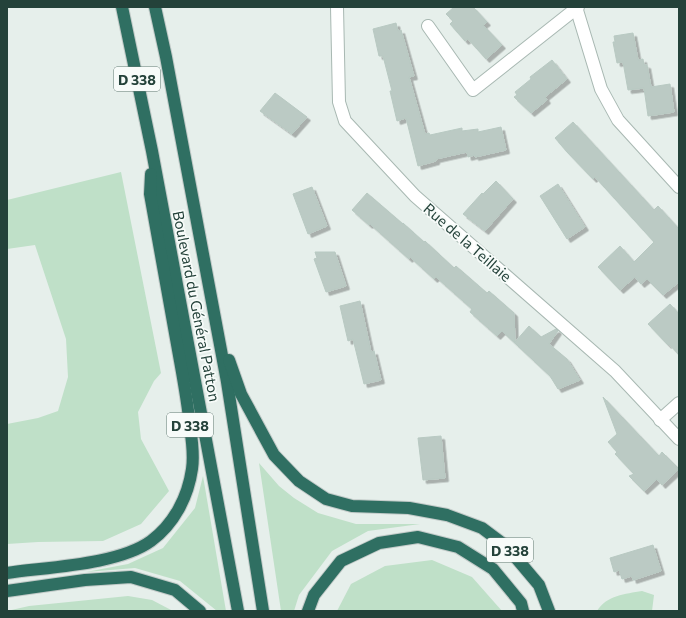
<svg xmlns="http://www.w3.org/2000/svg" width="686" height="618" viewBox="0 0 686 618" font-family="Commissioner,sans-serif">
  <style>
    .green { fill: #bfe0c8 }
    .building { fill: #bbcac4; stroke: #b8c9c2; filter: url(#shadow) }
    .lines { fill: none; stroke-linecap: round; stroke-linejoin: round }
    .street-casing { stroke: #a8b8b2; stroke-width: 14 }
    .highway-casing { stroke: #c2cac8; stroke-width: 14 }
    .street { stroke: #fff; stroke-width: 12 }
    .highway { stroke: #2f6f62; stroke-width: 12 }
    .labels { text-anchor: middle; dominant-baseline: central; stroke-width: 3.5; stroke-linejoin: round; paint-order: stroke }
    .shield { fill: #f7fbf9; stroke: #637a73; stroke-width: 1 }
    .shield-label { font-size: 14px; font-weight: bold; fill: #24423a }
    .street-label { font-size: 15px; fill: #24423a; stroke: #f7fbf9 }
  </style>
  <defs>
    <filter id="shadow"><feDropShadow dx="3.5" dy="3.5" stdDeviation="0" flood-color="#0004"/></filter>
  </defs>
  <rect width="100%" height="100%" fill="#e6efeb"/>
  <g class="green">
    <polygon points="121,172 161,373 154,381 138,412 141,439 169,491 141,524 103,541 38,542 7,544 7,424 38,418 58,411 68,377 66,339 35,245 7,249 7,200"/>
    <polygon points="259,463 279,486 294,498 318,513 356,524 420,524 368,531 332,551 299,595 294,611 281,611"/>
    <polygon points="203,476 226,611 217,611 180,581 135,568 86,572 128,564 163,548 195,508"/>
    <polygon points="432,560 472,577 502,611 337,611 351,584 385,566"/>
    <path d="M642 591 654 595 652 611H597C607 595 625 594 642 591Z"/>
    <polygon points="128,596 152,600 173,611 7,611 29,606"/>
  </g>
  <g class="building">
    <polygon points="454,7 473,7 487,22 483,25 502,45 486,59 468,39 465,41 450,24 453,21 446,14"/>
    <polygon points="396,23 398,31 401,30 414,76 409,77 425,134 429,133 430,135 462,128 462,131 478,129 478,132 501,127 506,150 475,157 475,155 468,157 467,152 436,159 436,161 418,166 406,118 397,121 390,91 392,91 383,56 379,56 373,29"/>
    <polygon points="633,33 638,60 643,59 644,65 647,65 651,87 670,84 674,112 648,116 644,88 628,90 623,62 617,63 613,42 615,42 614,36"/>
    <polygon points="552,60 567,79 545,97 547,100 531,113 514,97 517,95 515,92 531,79 530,77"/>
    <polygon points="275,93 307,117 292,134 260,111"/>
    <polygon points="573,122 654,210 658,206 679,229 679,282 663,295 647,279 641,284 635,277 620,290 598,267 620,246 634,262 654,242 595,177 593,179 567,152 555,138"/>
    <polygon points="496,181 513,199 485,231 463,214 482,193 483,194"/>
    <polygon points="558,184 585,227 567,239 540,196"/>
    <polygon points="312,187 327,226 308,234 293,194"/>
    <polygon points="367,193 403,224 403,223 424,242 425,241 454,268 456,266 487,293 489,291 514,313 515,342 529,326 541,337 556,329 558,331 549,344 567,359 580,380 558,389 550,376 502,331 497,336 470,312 472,309 436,277 434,279 410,257 409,259 370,224 369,225 352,210"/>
    <polygon points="315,252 335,252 346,286 326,292 314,259 317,258"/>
    <polygon points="360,301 371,352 374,351 381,380 364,384 353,339 348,341 340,306"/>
    <polygon points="670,304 679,314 679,355 669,344 668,345 648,324"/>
    <polygon points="603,397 659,456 662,452 679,469 662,485 657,479 644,491 629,476 634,474 615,454 617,452 608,442 617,434"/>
    <polygon points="441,436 445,478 423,480 418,438"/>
    <polygon points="653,545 661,571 633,580 632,576 622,579 619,570 614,572 610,558"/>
  </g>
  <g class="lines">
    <g class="street-casing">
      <g id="street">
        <polyline points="337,7 339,102 345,121 415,196 615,371 679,439"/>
        <polyline points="576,7 601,89 618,120 679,187"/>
        <polyline points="428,26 473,90 578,7"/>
        <polyline points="660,420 679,403"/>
      </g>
    </g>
    <g class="highway-casing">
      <g id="highway">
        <polyline points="122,7 152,151 238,611"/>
        <polyline points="155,7 166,57 227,382 263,611"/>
        <polyline points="229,360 241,394 274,455 299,481 326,499 352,506 409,508 447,515 482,528 506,546 539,585 549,611"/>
        <path d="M7 573C47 567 118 565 151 541 174 524 188 497 192 469 194 456 192 440 190 427 188 405 184 383 180 361 170 305 160 249 150 194L151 174"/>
        <polyline points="7,591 85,580 131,577 175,590 200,611"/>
        <polyline points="308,611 314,595 341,561 379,543 418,537 458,547 493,569 521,603 523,611"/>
      </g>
    </g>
    <use href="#street" class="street"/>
    <use href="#highway" class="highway"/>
  </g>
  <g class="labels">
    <g class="shield">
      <rect x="114" y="67" width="46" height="24" rx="3"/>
      <rect x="167" y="413" width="46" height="24" rx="3"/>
      <rect x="487" y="538" width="46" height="24" rx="3"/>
    </g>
    <g class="shield-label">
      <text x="137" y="79">D 338</text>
      <text x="190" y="425">D 338</text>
      <text x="510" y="550">D 338</text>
    </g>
    <g class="street-label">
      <text transform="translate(468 242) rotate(41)">Rue de la Teillaie</text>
      <text transform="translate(197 306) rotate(79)">Boulevard du Général Patton</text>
    </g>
  </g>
  <rect width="686" height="618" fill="none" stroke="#24423a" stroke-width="16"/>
</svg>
